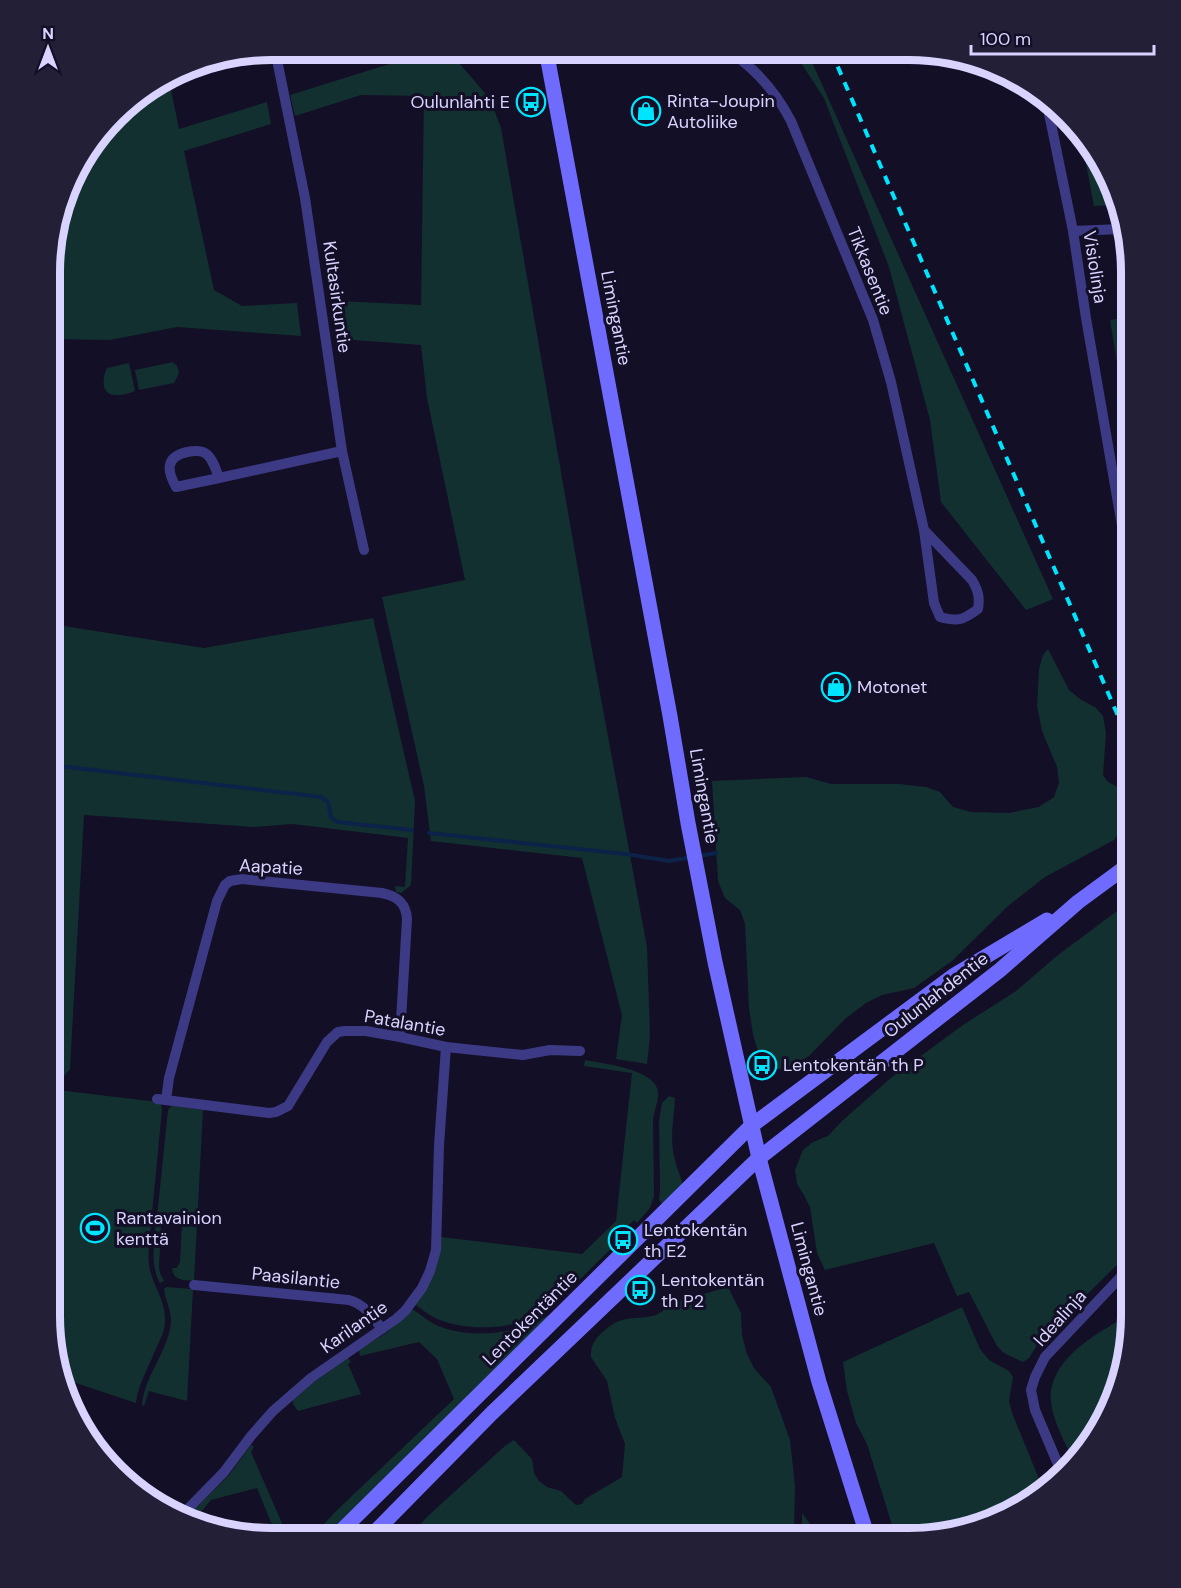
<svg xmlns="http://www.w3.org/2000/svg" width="1181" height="1588" viewBox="0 0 1181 1588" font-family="'DM Sans',sans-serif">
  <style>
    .green { fill: #12302f }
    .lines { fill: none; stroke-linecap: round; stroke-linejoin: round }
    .stream { stroke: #0c2248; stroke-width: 4 }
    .minor { stroke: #3d3a85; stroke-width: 10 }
    .secondary { stroke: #6f6bff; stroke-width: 15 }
    .rail { stroke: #00e5ff; stroke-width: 4; stroke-dasharray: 9 8; stroke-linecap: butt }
    .labels { text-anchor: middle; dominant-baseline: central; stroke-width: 6; stroke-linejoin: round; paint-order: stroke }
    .poi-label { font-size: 18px; fill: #d9d4ff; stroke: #130f26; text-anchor: start }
    .street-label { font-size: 18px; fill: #d9d4ff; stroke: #130f26 }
    .rim { fill: none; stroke: #d9d4ff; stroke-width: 8 }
  </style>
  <rect width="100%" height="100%" fill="#130f26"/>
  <g class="green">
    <polygon points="414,50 448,50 490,99 501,128 592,650 647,947 650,1036 647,1064 616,1059 622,1015 582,858 431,841 424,786 382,597 465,580 427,398 421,345 340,339 340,301 421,305 424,96 361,95 295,116 290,95 415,56"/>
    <polygon points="793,51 807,51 1053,599 1026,610 941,502 930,420 889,267 824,98"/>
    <polygon points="169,80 179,129 267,102 271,124 184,151 214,290 242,306 297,303 301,336 177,327 110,340 51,339 51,243 79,161 126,105"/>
    <polygon points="1082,143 1108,173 1116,205 1094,206"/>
    <polygon points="1131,317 1131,399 1123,400 1110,320"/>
    <polygon points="173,362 177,366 179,373 174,383 139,390 135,370"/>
    <path d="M129 363 135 391C129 393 122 396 115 395 101 395 102 377 107 368Z"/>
    <polygon points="373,618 415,801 411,885 401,893 396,892 395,886 405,887 408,838 293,824 254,827 84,815 70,1069 51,1091 50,1095 51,624 204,648"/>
    <polygon points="1048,649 1069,690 1080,699 1096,708 1103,716 1106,733 1103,775 1108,782 1122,789 1128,798 1127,822 1114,840 1045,877 1008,906 952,961 914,988 882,995 866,1003 845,1019 809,1056 786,1069 775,1069 767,1064 758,1051 753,1035 749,1008 745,924 740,910 725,898 718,881 712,781 806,777 831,784 899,784 926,787 940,792 953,807 971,812 1009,813 1039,807 1054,797 1059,783 1057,767 1042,731 1037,706 1039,669 1043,655"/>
    <polygon points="1131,896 1131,1251 1039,1342 1029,1358 1023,1362 1004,1353 997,1346 969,1292 957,1296 934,1243 825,1270 817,1253 810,1207 804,1195 797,1184 795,1170 803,1150 813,1142 828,1136 842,1121 892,1077 963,1025 1016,991 1058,955 1117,911"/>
    <path d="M585 1060C603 1064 663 1069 658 1097 657 1105 654 1112 653 1120L654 1196 650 1208 637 1223 634 1220 628 1226 629 1228 631 1227V1229L554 1305C525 1329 474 1333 440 1320 431 1317 423 1310 416 1305L441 1237 582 1254 616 1221 632 1073 584 1066Z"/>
    <path d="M62 1091H66L158 1102 161 1105 162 1109 149 1245C148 1255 148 1266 152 1277 157 1291 166 1305 165 1321 165 1332 159 1341 155 1351 148 1368 138 1385 136 1403L64 1379 50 1316V1121L56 1097Z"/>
    <path d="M669 1096 675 1098C674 1119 669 1140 675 1160 677 1169 681 1178 684 1187L664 1206 659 1200 660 1189 659 1120 662 1103Z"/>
    <path d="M172 1106 203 1110 194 1281C184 1280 173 1281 172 1268H177L180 1262 182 1225 180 1222 161 1220 157 1217 168 1110Z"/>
    <path d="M156 1223H158L161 1226 159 1267 160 1273 164 1281 160 1283C150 1265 154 1243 156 1223Z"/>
    <path d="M166 1287 193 1289 187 1401 149 1391 144 1406 142 1405C144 1376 169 1351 171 1321 171 1309 165 1300 164 1289Z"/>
    <path d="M728 1287 741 1313 742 1335 747 1354 754 1368 771 1387 790 1440 795 1486 794 1538 408 1537 429 1515 506 1445 514 1440 532 1459 534 1473 539 1481 547 1487 561 1491 576 1505 582 1504 585 1499 622 1477 625 1444 615 1418 607 1381 591 1357C591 1353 591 1347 593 1344 598 1334 612 1323 622 1320 641 1315 656 1322 669 1304Z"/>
    <polygon points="962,1307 980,1349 989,1360 1009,1371 1013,1377 1009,1401 1012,1413 1042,1486 1008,1515 909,1538 896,1538 867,1444 856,1423 847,1391 843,1362"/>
    <path d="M412 1309C420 1314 428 1321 436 1325 470 1340 520 1334 550 1314L329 1537H312L335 1512 454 1399 437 1359 419 1342 360 1356 359 1350 386 1333Z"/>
    <path d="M1131 1314V1331L1120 1388 1094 1440 1072 1459C1065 1441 1053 1422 1051 1402 1047 1359 1099 1332 1131 1314Z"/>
    <polygon points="348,1358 351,1362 348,1364 361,1394 298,1411 293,1404 293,1400 313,1383"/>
    <polygon points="251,1445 254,1446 251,1452 288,1537 277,1537 257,1488 211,1500 197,1517 194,1510 229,1475"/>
    <polygon points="802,1513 813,1528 826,1538 802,1538"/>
  </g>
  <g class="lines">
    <g class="stream">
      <polyline points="51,765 321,797 328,802 331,817 337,822 412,830"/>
      <polyline points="429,833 626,854 669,861 692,857"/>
      <polyline points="699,856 716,853"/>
    </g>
    <g class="minor">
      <polyline points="275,50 305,198 342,451 364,550"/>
      <path d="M729 51C756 69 776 92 791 121L873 320 891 382 924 530 934 603 940 617C958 622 963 620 978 609 980 597 978 590 972 580L924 530"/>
      <polyline points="1047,104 1073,231 1086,318 1131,578"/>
      <polyline points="1073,231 1121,229"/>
      <path d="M219 478 176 487C167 471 165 457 187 452 192 451 200 450 205 453 213 458 216 470 219 478L342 451"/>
      <polyline points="157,1099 269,1113 276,1112 288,1106 327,1042 338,1032 345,1031 366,1031 400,1037 446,1047 513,1054 523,1055 550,1050 580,1051"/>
      <path d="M166 1100 169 1078 217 901 225 885 230 881 242 879 382 893C397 896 406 903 407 919L400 1037"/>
      <path d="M194 1285 349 1300C364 1304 373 1317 382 1329"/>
      <polyline points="1060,1469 1035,1410 1031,1390 1035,1377 1045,1357 1131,1266"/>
      <polyline points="183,1514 224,1472 251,1436 273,1411 311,1378 396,1319 405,1311 422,1288 430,1271 436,1250 439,1145 446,1047"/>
    </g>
    <g class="secondary">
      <polyline points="546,50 670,716 688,823 715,962 759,1158 819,1382 868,1538"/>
      <polyline points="335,1537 751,1126 953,976 1047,920"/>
      <polyline points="370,1537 492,1413 759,1158 1000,970 1078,902 1131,863"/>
    </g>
    <polyline class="rail" points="831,51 1131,746"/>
  </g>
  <defs>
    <g id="bus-ring" transform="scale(1.5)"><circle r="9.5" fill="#130f26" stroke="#00e5ff" stroke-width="1.5"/><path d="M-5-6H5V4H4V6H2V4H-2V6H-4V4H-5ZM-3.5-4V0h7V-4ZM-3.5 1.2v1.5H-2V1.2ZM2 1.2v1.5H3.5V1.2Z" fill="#00e5ff"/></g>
    <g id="shop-ring" transform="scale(1.5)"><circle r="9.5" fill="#130f26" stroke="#00e5ff" stroke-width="1.5"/><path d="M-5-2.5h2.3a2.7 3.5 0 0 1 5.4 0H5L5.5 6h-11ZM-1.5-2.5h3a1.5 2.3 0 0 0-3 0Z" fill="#00e5ff"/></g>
    <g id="stadium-ring" transform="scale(1.5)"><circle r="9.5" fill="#130f26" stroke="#00e5ff" stroke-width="1.5"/><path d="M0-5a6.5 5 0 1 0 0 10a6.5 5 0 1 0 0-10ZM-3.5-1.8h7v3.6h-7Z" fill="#00e5ff"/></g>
  </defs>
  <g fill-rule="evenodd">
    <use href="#bus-ring" x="531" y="102"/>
    <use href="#shop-ring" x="646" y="111"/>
    <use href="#shop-ring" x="836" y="687"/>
    <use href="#bus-ring" x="762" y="1065"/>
    <use href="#stadium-ring" x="95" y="1228"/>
    <use href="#bus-ring" x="623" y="1240"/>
    <use href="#bus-ring" x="640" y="1290"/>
  </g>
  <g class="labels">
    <g class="poi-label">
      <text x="667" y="101">Rinta-Joupin<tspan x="667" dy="21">Autoliike</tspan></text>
      <text x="510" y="102" text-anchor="end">Oulunlahti E</text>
      <text x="857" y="687">Motonet</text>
      <text x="783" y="1065">Lentokentän th P</text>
      <text x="116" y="1218">Rantavainion<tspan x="116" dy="21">kenttä</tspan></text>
      <text x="644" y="1230">Lentokentän<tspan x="644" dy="21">th E2</tspan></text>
      <text x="661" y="1280">Lentokentän<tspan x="661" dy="21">th P2</tspan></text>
    </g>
    <g class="street-label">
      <text transform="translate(1095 267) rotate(81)">Visiolinja</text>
      <text transform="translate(870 271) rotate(68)">Tikkasentie</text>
      <text transform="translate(337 297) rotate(82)">Kultasirkuntie</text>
      <text transform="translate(616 318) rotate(79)">Limingantie</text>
      <text transform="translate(704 796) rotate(80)">Limingantie</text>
      <text transform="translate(271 867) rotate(3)">Aapatie</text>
      <text transform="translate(936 995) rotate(-38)">Oulunlahdentie</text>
      <text transform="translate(405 1023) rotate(10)">Patalantie</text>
      <text transform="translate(809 1269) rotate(75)">Limingantie</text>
      <text transform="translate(296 1278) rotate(6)">Paasilantie</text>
      <text transform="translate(530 1318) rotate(-45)">Lentokentäntie</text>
      <text transform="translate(1060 1318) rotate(-48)">Idealinja</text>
      <text transform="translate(354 1327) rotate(-35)">Karilantie</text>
    </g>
  </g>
  <path d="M0 0H1181V1588H0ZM272 60H909A212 212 0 0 1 1121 272V1316A212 212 0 0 1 909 1528H272A212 212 0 0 1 60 1316V272A212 212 0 0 1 272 60Z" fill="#231f37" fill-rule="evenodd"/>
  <path class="rim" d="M272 60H909A212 212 0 0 1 1121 272V1316A212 212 0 0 1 909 1528H272A212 212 0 0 1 60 1316V272A212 212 0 0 1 272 60Z"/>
  <g transform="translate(48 48)" stroke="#130f26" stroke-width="4.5" paint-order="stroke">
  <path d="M0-4.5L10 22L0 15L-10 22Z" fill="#d9d4ff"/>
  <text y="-9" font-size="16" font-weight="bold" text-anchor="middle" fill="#d9d4ff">N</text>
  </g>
  <path d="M971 45v9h183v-9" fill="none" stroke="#d9d4ff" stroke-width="3"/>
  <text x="980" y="45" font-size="18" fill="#d9d4ff" stroke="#130f26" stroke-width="4.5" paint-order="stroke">100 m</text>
</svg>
